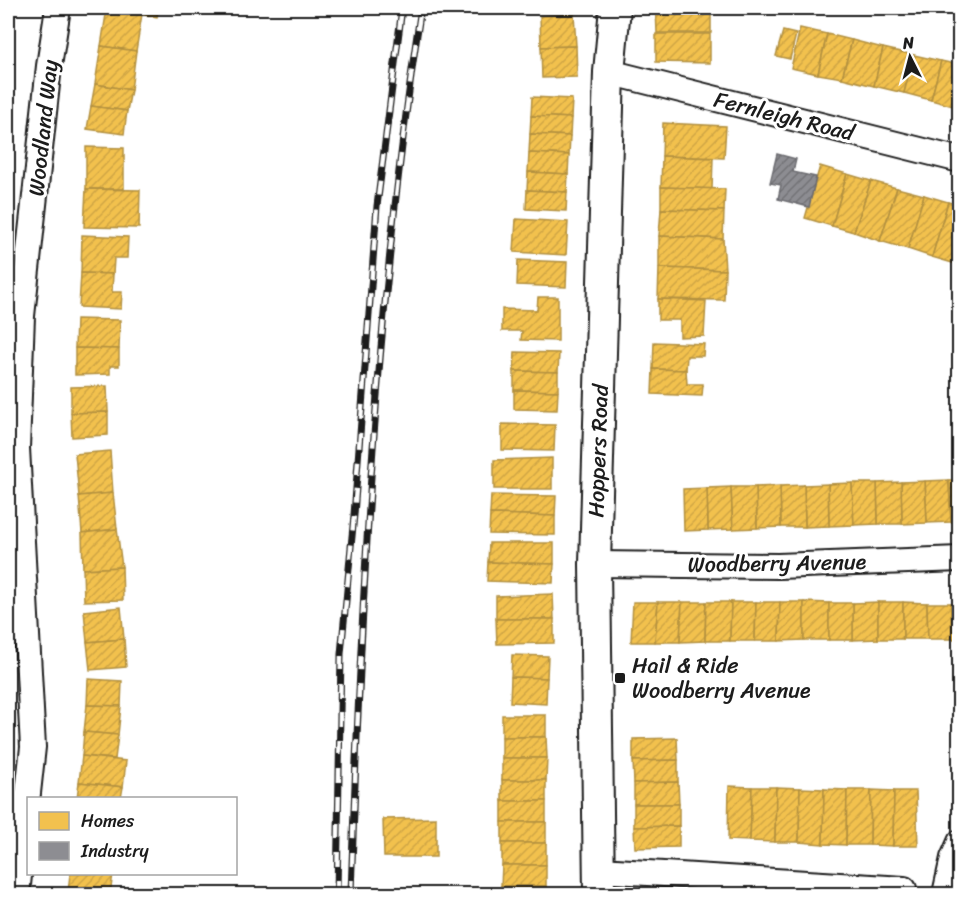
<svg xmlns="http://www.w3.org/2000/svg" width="967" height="902" viewBox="0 0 967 902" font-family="Sriracha,sans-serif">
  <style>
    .homes { fill: url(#homes-hatch); stroke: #b2903f; stroke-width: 1.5 }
    .industry { fill: url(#industry-hatch); stroke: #6b6b6f; stroke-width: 1.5 }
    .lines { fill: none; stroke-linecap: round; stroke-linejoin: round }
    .minor-casing { stroke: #1c1c1c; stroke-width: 28 }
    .tertiary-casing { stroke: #1c1c1c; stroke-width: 34 }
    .minor { stroke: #fff; stroke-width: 24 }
    .tertiary { stroke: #fff; stroke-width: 30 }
    .rail-casing { stroke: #1c1c1c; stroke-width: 7 }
    .rail { stroke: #fff; stroke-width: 4.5; stroke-dasharray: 14; stroke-linecap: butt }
    .poi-dot { fill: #1c1c1c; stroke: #fff; stroke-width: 2 }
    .labels { text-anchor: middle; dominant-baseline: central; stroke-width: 6; stroke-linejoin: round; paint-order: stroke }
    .street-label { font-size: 22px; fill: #1c1c1c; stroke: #fff }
    .poi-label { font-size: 22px; fill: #1c1c1c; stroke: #fff; text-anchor: start }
  </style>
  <defs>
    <pattern id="homes-hatch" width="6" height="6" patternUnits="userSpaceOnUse" patternTransform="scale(1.5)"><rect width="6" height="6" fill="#f2c14e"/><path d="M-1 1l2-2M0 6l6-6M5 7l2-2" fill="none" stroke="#cfa544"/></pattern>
    <pattern id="industry-hatch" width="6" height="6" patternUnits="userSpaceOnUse" patternTransform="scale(1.5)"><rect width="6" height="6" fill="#8d8d92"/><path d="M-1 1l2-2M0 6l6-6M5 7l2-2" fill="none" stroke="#727276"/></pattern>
  </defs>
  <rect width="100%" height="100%" fill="#fff"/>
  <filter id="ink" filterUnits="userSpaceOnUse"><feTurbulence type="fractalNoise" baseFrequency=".0167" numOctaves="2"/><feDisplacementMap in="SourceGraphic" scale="12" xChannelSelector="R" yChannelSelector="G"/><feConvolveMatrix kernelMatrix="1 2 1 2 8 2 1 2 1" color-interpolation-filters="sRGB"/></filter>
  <g filter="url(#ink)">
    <g class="homes">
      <polygon points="107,8 142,14 136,51 101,46"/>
      <polygon points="107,8 159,8 157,17"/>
      <polygon points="656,8 711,8 711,33 657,33"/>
      <polygon points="574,14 576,46 541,47 540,16"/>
      <polygon points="800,28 827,34 818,74 791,68"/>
      <polygon points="783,31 796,34 790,59 776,56"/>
      <polygon points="656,34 710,34 710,63 656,62"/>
      <polygon points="827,34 852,40 842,78 818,74"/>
      <polygon points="852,40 883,48 874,86 842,78"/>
      <polygon points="101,46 136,51 131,90 95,84"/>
      <polygon points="576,46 577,77 542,78 541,47"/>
      <polygon points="883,48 914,55 904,93 874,86"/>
      <polygon points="914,55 941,61 931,100 904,93"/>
      <polygon points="941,61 960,65 960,99 957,107 931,100"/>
      <polygon points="95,84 131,90 127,111 91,106"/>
      <polygon points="532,97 572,99 571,118 531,116"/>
      <polygon points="91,106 127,111 124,134 87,129"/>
      <polygon points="531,116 571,118 570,136 530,134"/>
      <polygon points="663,123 726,126 724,158 662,156"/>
      <polygon points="530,134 570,136 569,155 529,153"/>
      <polygon points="86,147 124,148 124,189 86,189"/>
      <polygon points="529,153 569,155 568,174 528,172"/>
      <polygon points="662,156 713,158 712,189 661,187"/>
      <polygon points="820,166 847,174 832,226 805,218"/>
      <polygon points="528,172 568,174 567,192 527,190"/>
      <polygon points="847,174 871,181 854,232 832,226"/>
      <polygon points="871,181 897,188 880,241 854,232"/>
      <polygon points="661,187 725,189 724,211 661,209"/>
      <polygon points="897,188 924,195 908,249 880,241"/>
      <polygon points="86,189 140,190 139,228 84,227"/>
      <polygon points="527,190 567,192 566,211 526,209"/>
      <polygon points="924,195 948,202 932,257 908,249"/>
      <polygon points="948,202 960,205 960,253 956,264 932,257"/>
      <polygon points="661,209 724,211 723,239 659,236"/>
      <polygon points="516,219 568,222 566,255 514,252"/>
      <polygon points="82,235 128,237 127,258 114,258 113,274 81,273"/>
      <polygon points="659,236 723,239 725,270 659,268"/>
      <polygon points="518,260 567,262 566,287 517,285"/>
      <polygon points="659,268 725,270 724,300 658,299"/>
      <polygon points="81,273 113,274 112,292 122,292 121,309 79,307"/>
      <polygon points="538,297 558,297 558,341 521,340 522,331 502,331 502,309 537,310"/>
      <polygon points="658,299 706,301 704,336 680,337 680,320 658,320"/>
      <polygon points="76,319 120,320 119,349 75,348"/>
      <polygon points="654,342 704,344 703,356 687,356 686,370 653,369"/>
      <polygon points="75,348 119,349 119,366 110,366 110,374 75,375"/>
      <polygon points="515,352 559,353 558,372 514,371"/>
      <polygon points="653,369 686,370 687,384 703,384 702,396 652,394"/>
      <polygon points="514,371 558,372 558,391 514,390"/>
      <polygon points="107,386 108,412 71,413 71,387"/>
      <polygon points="514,390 558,391 557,410 514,409"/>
      <polygon points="108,412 108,435 72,437 71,413"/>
      <polygon points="502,424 555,425 554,451 502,450"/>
      <polygon points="110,451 113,493 79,496 75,454"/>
      <polygon points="552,458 552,489 494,489 494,460"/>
      <polygon points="949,480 951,522 927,523 925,481"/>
      <polygon points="949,480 960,480 960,522 951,522"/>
      <polygon points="925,481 927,523 902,524 901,482"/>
      <polygon points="901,482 902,524 878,524 877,483"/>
      <polygon points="852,483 854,525 829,526 828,484"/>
      <polygon points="852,483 877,483 878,524 854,525"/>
      <polygon points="828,484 829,526 805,527 804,485"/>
      <polygon points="804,485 805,527 781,527 780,486"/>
      <polygon points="780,486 781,527 757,528 756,487"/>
      <polygon points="731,487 733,529 708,530 707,488"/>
      <polygon points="731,487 756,487 757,528 733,529"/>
      <polygon points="707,488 708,530 684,531 683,489"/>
      <polygon points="113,493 117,529 82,533 79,496"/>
      <polygon points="491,495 556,496 555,516 490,514"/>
      <polygon points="490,514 555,516 555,535 489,534"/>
      <polygon points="117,529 122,567 83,569 82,533"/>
      <polygon points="489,543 554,543 554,564 488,562"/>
      <polygon points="488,562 554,564 553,583 487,581"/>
      <polygon points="122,567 123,600 84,601 83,569"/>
      <polygon points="553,594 554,619 496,619 496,596"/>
      <polygon points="633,602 658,602 655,642 631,642"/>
      <polygon points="658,602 682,602 680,642 655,642"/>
      <polygon points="682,602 706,602 705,641 680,642"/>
      <polygon points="706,602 731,602 730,641 705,641"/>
      <polygon points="731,602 756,602 755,641 730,641"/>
      <polygon points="756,602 780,602 779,641 755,641"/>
      <polygon points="780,602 804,602 804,640 779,641"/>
      <polygon points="804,602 829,603 829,640 804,640"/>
      <polygon points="878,602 878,639 853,640 853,603"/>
      <rect x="878" y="602" width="25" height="37"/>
      <polygon points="903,602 927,603 928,639 903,639"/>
      <rect x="829" y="603" width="24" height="37"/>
      <polygon points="927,603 951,603 952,639 928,639"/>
      <polygon points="951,603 960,603 960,639 952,639"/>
      <polygon points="121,607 124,639 87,642 84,611"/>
      <polygon points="496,619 554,619 554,643 497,644"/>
      <polygon points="124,639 126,667 90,670 87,642"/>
      <polygon points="512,655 548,656 547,678 511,677"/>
      <polygon points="511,677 547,678 546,704 510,702"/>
      <polygon points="88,679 122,681 121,706 87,705"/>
      <polygon points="87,705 121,706 118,735 84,732"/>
      <rect x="502" y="715" width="44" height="22"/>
      <polygon points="84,732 118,735 115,759 82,756"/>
      <polygon points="502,737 546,737 547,758 502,758"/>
      <polygon points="677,738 678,760 633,761 633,739"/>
      <polygon points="82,756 126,761 123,787 79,782"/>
      <polygon points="502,758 547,758 546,780 502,780"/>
      <polygon points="678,760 678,782 634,783 633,761"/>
      <rect x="502" y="780" width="44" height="21"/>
      <polygon points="79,782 123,787 121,798 77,798"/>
      <polygon points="678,782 679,804 634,804 634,783"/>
      <polygon points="729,786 752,787 750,841 728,840"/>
      <polygon points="752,787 776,787 775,842 750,841"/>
      <polygon points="776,787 800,788 799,842 775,842"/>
      <polygon points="800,788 824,789 823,844 799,842"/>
      <polygon points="824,789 847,790 846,845 823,844"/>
      <polygon points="847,790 871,790 870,845 846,845"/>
      <polygon points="871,790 894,791 893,846 870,845"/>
      <polygon points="894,791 916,791 918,846 893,846"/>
      <rect x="502" y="801" width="44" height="21"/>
      <polygon points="634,804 679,804 679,826 634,827"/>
      <polygon points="436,818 436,857 384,857 383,819"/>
      <rect x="502" y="822" width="44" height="21"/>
      <polygon points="679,826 679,847 635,848 634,827"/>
      <rect x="502" y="843" width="44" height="22"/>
      <polygon points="502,865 546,865 546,886 501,886"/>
      <polygon points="70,874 113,874 110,894 68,892"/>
      <polygon points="501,886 546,886 546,894 502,894"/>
    </g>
    <polygon class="industry" points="777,154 796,159 793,172 816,177 809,207 778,199 781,185 770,183"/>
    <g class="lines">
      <g class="minor-casing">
        <g id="minor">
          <polyline points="609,72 960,160"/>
          <polyline points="595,564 778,566 960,559"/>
          <polyline points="600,870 904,889"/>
          <polyline points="17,894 33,747 17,448 22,316 49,66 58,8"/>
          <polyline points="945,894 953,858 960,842"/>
        </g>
      </g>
      <g class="tertiary-casing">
        <polyline id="tertiary" points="599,894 595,564 609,72 615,8"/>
      </g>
      <use href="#minor" class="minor"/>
      <use href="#tertiary" class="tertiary"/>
      <g class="rail-casing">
        <g id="rail">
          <polyline points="337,894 341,654 354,515 377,206 402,8"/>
          <path d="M351 894C361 598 376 301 421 8"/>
        </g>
      </g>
      <use href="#rail" class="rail"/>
    </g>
  </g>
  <rect class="poi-dot" x="614" y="672" width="12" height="12" rx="3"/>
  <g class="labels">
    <g class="street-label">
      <text transform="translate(784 116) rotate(14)">Fernleigh Road</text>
      <text transform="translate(43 128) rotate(-84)">Woodland Way</text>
      <text transform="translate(598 451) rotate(-88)">Hoppers Road</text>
      <text transform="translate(777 563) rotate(-1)">Woodberry Avenue</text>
    </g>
    <g class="poi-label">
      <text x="632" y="665">Hail &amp; Ride<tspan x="632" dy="25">Woodberry Avenue</tspan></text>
    </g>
  </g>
  <rect width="967" height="902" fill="none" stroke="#fff" stroke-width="30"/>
  <rect x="15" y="15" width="937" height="872" fill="none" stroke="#1c1c1c" stroke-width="2" filter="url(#ink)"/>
  <rect x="27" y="797" width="210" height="78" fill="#ffffff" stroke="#a4a4a4" stroke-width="1.5"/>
  <rect x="39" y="812" width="30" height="18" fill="#f2c14e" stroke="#a4a4a4" stroke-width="1.5"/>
  <text x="81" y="827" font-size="18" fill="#1c1c1c">Homes</text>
  <rect x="39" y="842" width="30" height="18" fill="#8d8d92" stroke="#a4a4a4" stroke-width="1.5"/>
  <text x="81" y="857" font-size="18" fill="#1c1c1c">Industry</text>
  <g transform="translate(910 57) rotate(354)" stroke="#ffffff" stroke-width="4.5" paint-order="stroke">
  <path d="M0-4.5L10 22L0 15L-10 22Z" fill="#1c1c1c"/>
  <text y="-9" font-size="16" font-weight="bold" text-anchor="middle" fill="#1c1c1c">N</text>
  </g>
</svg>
